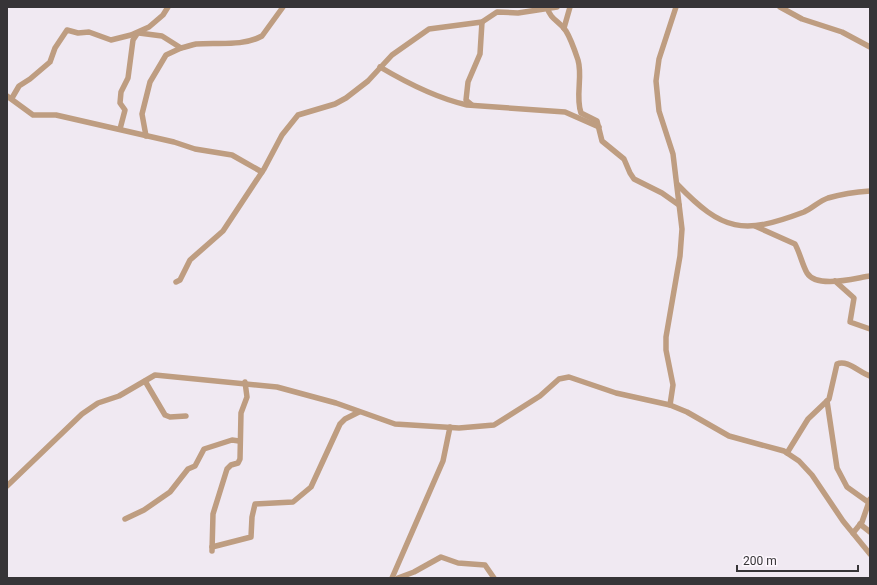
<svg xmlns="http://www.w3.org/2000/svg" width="877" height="585" viewBox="0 0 877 585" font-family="Roboto,sans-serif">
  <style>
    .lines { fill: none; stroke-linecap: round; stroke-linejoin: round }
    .minor { stroke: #be9d81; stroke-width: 5.5 }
  </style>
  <rect width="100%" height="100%" fill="#f0e9f2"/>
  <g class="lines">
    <g class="minor">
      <path d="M547 7C551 21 559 20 566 31 571 39 575 51 578 60 583 77 575 96 581 113L597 121 602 141 624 159 630 173 634 179 662 193 679 205"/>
      <polyline points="780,7 802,19 842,32 870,47"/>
      <polyline points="564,28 570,7"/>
      <path d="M139 33 162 36 181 48C186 47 191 45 196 44 217 42 242 47 262 36L283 7"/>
      <path d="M380 67C407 83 436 98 467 105L565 112 599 127"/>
      <polyline points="7,96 33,115 56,115 174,142 195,149 232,155 262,172"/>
      <polyline points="12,98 19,86 30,79 50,62 55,48 67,30 78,33 89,32 111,40 131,35 149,27 163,15 168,7"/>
      <polyline points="472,105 466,100 468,82 480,54 482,22"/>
      <polyline points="120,129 125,110 120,103 121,92 128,78 133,40 137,34"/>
      <polyline points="146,136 142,114 150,82 166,55 181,48"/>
      <path d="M677 184C723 232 743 235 804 212 813 208 819 201 828 198 842 194 856 192 870 191"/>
      <path d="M755 226 795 244C800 253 802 264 807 273 817 289 855 278 870 276"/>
      <polyline points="835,281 854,298 850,322 870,329"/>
      <polyline points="176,282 180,280 190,260 223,231 264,169 282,135 298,115 335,104 346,98 368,81 392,55 429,29 482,22 497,12 518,13 557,7"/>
      <polyline points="145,381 165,415 170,417 186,416"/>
      <polyline points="827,401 837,468 847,487 868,502"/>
      <polyline points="670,405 673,385 666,350 666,337 680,256 682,229 673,154 659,111 656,81 659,59 676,7"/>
      <path d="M787 453 808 419 829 399 837 364C847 359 860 373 870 376"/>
      <polyline points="7,486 82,414 98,403 119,396 155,375 277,387 336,403 395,424 459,428 494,425 540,396 559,379 569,377 616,393 670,405 687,412 729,436 784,451 799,461 812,475 843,521 870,554"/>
      <polyline points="125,519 144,510 170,492 188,469 195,466 204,449 232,440 239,441"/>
      <polyline points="860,524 870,532"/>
      <polyline points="853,533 862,522 870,499"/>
      <polyline points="212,547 251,537 252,517 255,504 293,502 311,487 340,424 345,419 359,412"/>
      <polyline points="212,551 213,514 227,469 231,465 238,463 240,459 241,413 247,397 245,382"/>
      <polyline points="392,578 443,461 450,427"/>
      <polyline points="398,578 414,572 441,557 458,563 485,565 494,578"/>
    </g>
  </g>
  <rect width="877" height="585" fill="none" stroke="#363437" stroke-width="16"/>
  <path d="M737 565v6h121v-6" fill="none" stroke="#363437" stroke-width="2"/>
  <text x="743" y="565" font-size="12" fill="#363437" stroke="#fdf7fe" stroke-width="3" paint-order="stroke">200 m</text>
</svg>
